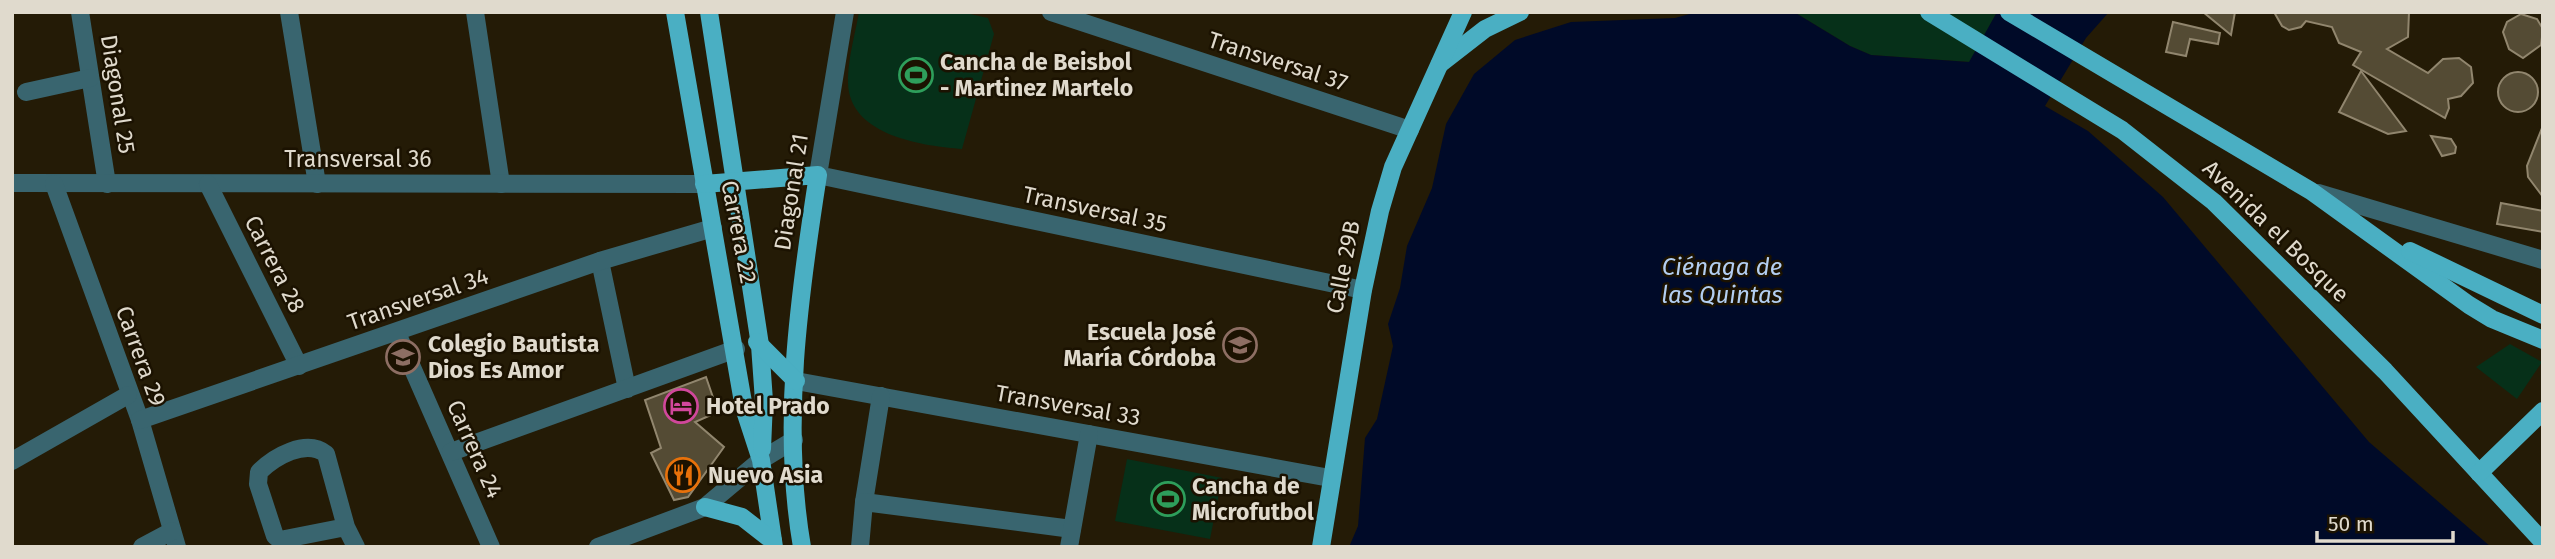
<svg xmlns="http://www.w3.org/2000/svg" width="2555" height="559" viewBox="0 0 2555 559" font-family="'Fira Sans',sans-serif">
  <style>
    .green { fill: #063019 }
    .water { fill: #000a28 }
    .building { fill: #544b34; stroke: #91866e; stroke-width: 2 }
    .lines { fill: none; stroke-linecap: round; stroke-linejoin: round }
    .minor { stroke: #39656f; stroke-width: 18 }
    .major { stroke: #4aafc3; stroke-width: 18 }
    .labels { text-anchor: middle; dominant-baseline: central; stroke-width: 5; stroke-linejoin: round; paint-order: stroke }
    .street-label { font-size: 23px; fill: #e0dacd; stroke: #1b1201 }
    .poi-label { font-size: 23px; font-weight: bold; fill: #e0dacd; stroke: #1b1201; text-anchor: start }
    .water-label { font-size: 24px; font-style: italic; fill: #b3cef1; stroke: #1b1201 }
  </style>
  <rect width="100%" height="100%" fill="#241b06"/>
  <g class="green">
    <path d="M859 12H961L988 18 994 34 962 149C925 146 858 137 849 92 845 68 855 36 859 12Z"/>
    <polygon points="1794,12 1997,12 1970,62 1871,55 1850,46"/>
    <polygon points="2510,344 2542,362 2517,399 2476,367"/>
    <polygon points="1127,459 1222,478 1210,539 1115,521"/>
  </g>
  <polygon class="water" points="1697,12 1794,12 1850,46 1871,55 1969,62 1997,12 2109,12 2086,38 2045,106 2088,131 2163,197 2369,442 2491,547 1349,547 1358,526 1365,438 1377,419 1393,346 1388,324 1400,288 1407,246 1432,188 1446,124 1474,74 1515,40 1571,22 1675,18"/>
  <g class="building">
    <polygon points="2203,12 2235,12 2231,35"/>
    <polygon points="2274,12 2409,12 2408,37 2387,49 2428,73 2443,59 2459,58 2471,67 2473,83 2461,96 2448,99 2449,108 2445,118 2353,65 2361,52 2339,43 2332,27 2306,21 2301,27 2289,30 2282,26"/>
    <polygon points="2521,14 2537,19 2543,29 2541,45 2523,58 2509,49 2503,32 2507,22"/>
    <polygon points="2173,22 2220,33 2218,44 2190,39 2186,56 2166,52"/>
    <polygon points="2361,71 2406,131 2388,134 2339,112"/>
    <circle cx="2518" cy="92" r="20"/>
    <polygon points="2542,128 2543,129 2543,197 2528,177 2527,166"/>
    <polygon points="2431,136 2451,139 2456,147 2455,153 2442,156"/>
    <polygon points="2501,203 2543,211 2543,232 2497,224"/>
    <polygon points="706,377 718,412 695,422 724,447 688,497 674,500 651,453 661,448 645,400"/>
  </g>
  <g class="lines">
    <g class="minor">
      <polyline points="80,12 107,184"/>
      <polyline points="289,12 317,184"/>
      <polyline points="475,12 501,184"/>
      <polyline points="845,12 818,175 1363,290"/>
      <polyline points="1051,12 1410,130"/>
      <polyline points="26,92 90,78"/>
      <polyline points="12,183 704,184"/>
      <polyline points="54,184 140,420 177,547"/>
      <polyline points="208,184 299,366"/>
      <polyline points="2318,193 2543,260"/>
      <polyline points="600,261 627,389"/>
      <polyline points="397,333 491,547"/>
      <polyline points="796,381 1330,478"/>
      <polyline points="140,420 600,261 713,228"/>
      <polyline points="451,452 736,349"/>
      <polyline points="12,461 128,395"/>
      <polyline points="864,502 881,396"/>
      <path d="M346 527 280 540 275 536 258 484 259 472C274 457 306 438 326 454L346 527 356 547"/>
      <polyline points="142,547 172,531"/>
      <polyline points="598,547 705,507 761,460 794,440"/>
      <polyline points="860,547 864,502 1072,529"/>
      <polyline points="1069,547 1089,434"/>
    </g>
    <g class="major">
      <polyline points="675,12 744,408 761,460 774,547"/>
      <polyline points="709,12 760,345 764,401 762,449"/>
      <polyline points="1929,12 2122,130 2214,202 2385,371 2543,542"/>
      <polyline points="2009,12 2311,191 2469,305 2492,319 2543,340"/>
      <polyline points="1440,64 1485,29 1520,12"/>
      <path d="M704 184 818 175C799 296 781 425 802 547"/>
      <polyline points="2410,251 2543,315"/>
      <polyline points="757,342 796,381"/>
      <polyline points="2479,473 2543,411"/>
      <polyline points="705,507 742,517 773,541"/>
      <polyline points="1321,547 1363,290 1380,211 1393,167 1463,12"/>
    </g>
  </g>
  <defs>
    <g id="stadium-ring" transform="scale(1.75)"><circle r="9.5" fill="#1b1201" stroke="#2e9e5b" stroke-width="1.5"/><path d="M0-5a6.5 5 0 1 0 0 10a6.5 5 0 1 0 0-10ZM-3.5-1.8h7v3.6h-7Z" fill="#2e9e5b"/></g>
    <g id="school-ring" transform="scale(1.75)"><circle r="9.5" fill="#1b1201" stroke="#8d6e63" stroke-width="1.5"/><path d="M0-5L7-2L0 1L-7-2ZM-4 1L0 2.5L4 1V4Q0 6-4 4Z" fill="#8d6e63"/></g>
    <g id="hotel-ring" transform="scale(1.75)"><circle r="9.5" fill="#1b1201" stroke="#d1479c" stroke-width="1.5"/><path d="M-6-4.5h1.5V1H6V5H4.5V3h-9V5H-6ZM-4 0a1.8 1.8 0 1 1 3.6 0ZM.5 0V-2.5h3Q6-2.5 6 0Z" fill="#d1479c"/></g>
    <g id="restaurant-ring" transform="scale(1.75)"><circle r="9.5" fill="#1b1201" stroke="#e8710a" stroke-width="1.5"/><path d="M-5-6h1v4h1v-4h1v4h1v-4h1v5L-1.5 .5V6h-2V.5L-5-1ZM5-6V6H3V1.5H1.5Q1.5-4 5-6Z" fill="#e8710a"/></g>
  </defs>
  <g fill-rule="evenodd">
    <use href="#stadium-ring" x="916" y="75"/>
    <use href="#school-ring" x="1240" y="345"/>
    <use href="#school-ring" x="403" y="357"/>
    <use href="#hotel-ring" x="681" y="406"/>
    <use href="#restaurant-ring" x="683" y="475"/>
    <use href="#stadium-ring" x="1168" y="499"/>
  </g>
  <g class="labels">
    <g class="street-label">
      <text transform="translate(1278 61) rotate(18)">Transversal 37</text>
      <text transform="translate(118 94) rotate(81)">Diagonal 25</text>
      <text x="358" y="159">Transversal 36</text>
      <text transform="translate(791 192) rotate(-81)">Diagonal 21</text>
      <text transform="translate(1095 209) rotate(12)">Transversal 35</text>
      <text transform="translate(2276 231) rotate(44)">Avenida el Bosque</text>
      <text transform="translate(739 232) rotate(79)">Carrera 22</text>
      <text transform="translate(275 264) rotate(63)">Carrera 28</text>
      <text transform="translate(1343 267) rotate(-79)">Calle 29B</text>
      <text transform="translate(418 299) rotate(-19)">Transversal 34</text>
      <text transform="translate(141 356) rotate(70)">Carrera 29</text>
      <text transform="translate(1068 405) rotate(10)">Transversal 33</text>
      <text transform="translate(475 449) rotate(66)">Carrera 24</text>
    </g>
    <g class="poi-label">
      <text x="940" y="62">Cancha de Beisbol<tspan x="940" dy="26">- Martinez Martelo</tspan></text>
      <text x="1216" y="332" text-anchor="end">Escuela José<tspan x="1216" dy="26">María Córdoba</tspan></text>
      <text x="428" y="344">Colegio Bautista<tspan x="428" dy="26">Dios Es Amor</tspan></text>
      <text x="706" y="406">Hotel Prado</text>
      <text x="708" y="475">Nuevo Asia</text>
      <text x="1192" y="486">Cancha de<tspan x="1192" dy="26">Microfutbol</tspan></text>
    </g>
    <g class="water-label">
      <text x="1722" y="267">Ciénaga de<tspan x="1722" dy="28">las Quintas</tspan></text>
    </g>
  </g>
  <rect width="2555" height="559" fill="none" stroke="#e0dacd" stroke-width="28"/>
  <path d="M2317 531v10h136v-10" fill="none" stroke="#e0dacd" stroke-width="3.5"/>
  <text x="2328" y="531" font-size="21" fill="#e0dacd" stroke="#1b1201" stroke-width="5" paint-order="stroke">50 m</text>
</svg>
